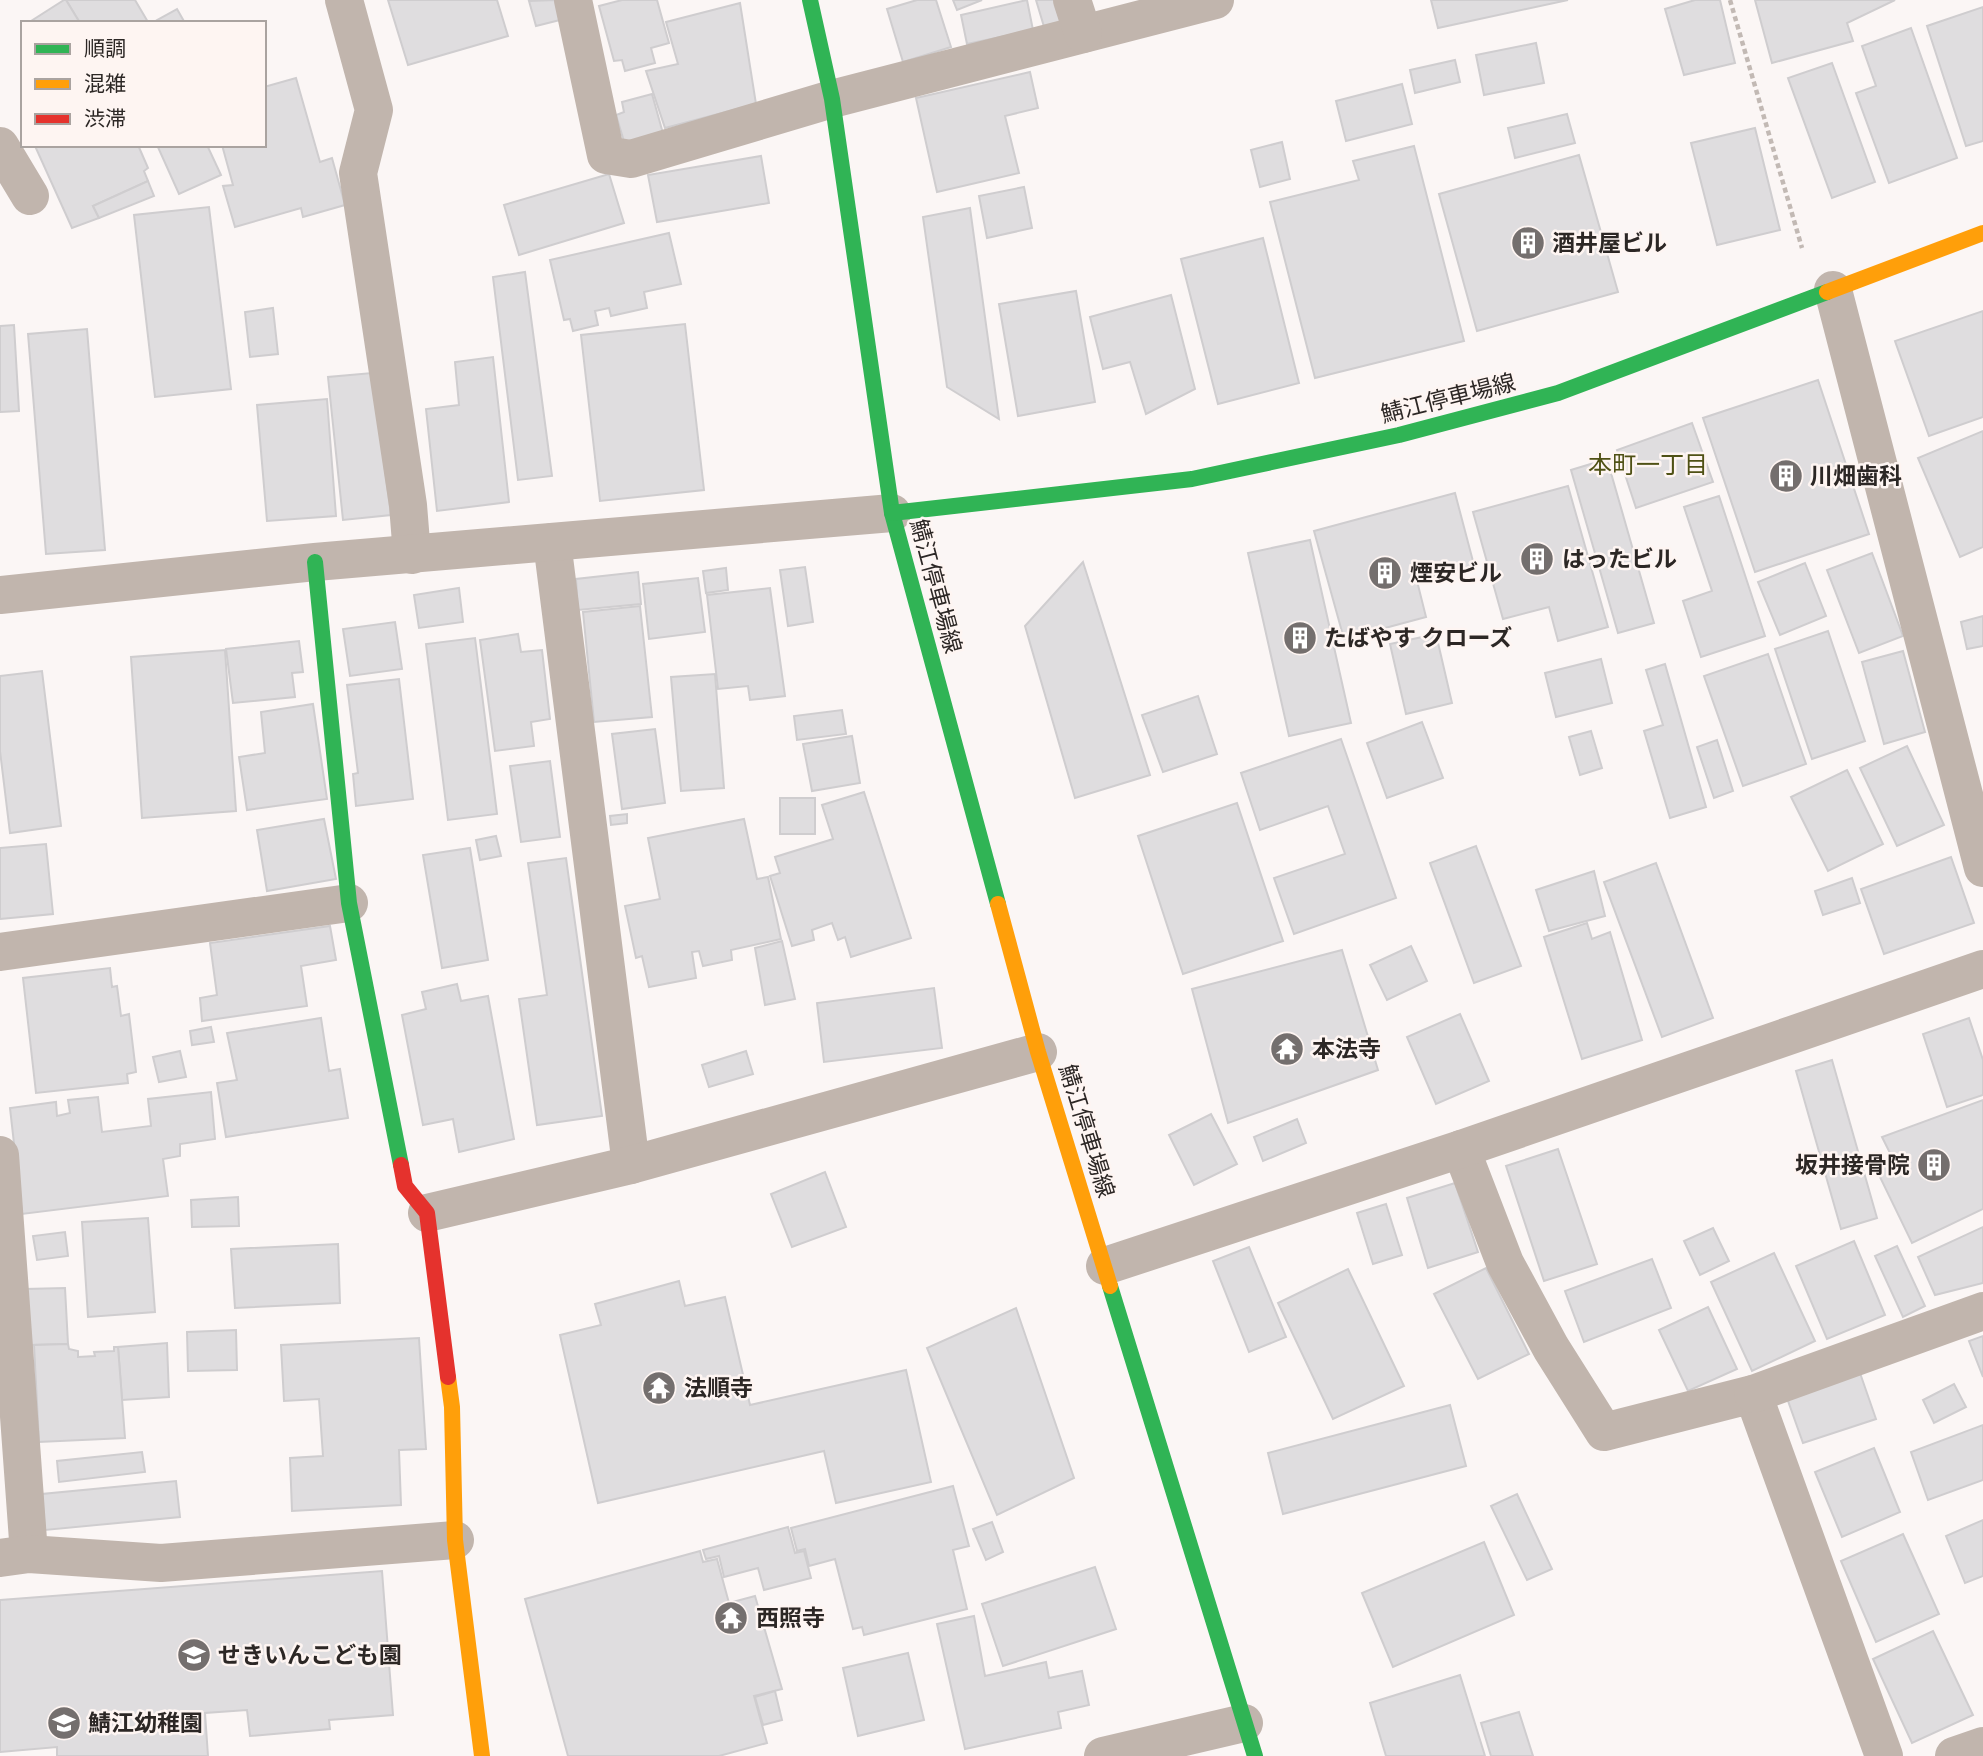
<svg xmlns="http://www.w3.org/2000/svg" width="1983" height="1756" viewBox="0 0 1983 1756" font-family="Inter,'Noto Sans JP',sans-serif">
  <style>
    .building { fill: #dfdddf; stroke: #cfcdcf; stroke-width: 2 }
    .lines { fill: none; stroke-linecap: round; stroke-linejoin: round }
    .path { stroke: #c2b9b4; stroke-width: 4.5; stroke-dasharray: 5 3.5; stroke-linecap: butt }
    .street { stroke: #c1b5ad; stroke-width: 38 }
    .fast { stroke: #30b455; stroke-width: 16 }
    .slow { stroke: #ff9f0a; stroke-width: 16 }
    .jam { stroke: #e5322d; stroke-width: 16 }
    .labels { text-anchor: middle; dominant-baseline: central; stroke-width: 5; stroke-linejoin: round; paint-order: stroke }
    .poi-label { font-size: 23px; font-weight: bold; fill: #2c2725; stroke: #fef5f2; text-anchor: start }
    .street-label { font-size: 23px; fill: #2c2725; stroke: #fef5f2 }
    .neighbourhood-label { font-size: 24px; fill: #4f5115; stroke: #fef5f2 }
  </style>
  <rect width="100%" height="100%" fill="#fbf6f5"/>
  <g class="building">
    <polygon points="66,0 135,0 148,22 80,23"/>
    <polygon points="66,0 80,23 28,23 64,0"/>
    <polygon points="388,0 497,0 508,36 408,65"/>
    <polygon points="555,0 560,20 536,26 529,1"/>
    <polygon points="622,0 657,0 669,43 651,48 655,63 625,71 622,60 614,61 599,6"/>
    <polygon points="917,0 936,0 951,47 903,62 887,9"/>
    <polygon points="953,0 982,0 957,10"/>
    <polygon points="1027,0 1033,30 967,44 961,15"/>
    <polygon points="1036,0 1060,0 1068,23 1045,30"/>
    <polygon points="1431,0 1568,0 1438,28"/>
    <polygon points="1695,0 1720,0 1735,63 1684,75 1665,9"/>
    <polygon points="1755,0 1895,0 1847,23 1853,41 1772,63"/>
    <polygon points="740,3 756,104 665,128 646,71 678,64 666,22"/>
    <polygon points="1983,7 1983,141 1966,146 1927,26"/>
    <polygon points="177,9 185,23 159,23 157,20"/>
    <polygon points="1911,28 1957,158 1889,183 1856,93 1876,86 1862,46"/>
    <polygon points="1536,43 1544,83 1484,95 1476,55"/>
    <polygon points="1455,60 1460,82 1415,93 1410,70"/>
    <polygon points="1832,63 1875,182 1832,198 1788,78"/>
    <polygon points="1030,72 1038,108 1005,116 1019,173 937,192 916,98"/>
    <polygon points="296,78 320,162 332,158 345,205 303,217 301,208 235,227 223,186 233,185 222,145 264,145 264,87"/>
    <polygon points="1402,84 1412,124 1346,141 1336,101"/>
    <polygon points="652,94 664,137 626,148 616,115 624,112 622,102"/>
    <polygon points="1567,114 1575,143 1515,158 1508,128"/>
    <polygon points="1755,128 1780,230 1717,245 1691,143"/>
    <polygon points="1282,142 1290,179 1260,187 1251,150"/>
    <polygon points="138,145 148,168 144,171 148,181 93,206 99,218 72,228 35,146"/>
    <polygon points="157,145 207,145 221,175 179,194"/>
    <polygon points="1414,146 1464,341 1315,378 1270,202 1359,180 1353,161"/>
    <polygon points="1579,155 1618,292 1477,331 1439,194"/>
    <polygon points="761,156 769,203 657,222 648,175"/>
    <polygon points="609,174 624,223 519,255 504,205"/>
    <polygon points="148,181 154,196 99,218 93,206"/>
    <polygon points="1024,187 1032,228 987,238 979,196"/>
    <polygon points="209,207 231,389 155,397 134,215"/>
    <polygon points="970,208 999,419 947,387 923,217"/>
    <polygon points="669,233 681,284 644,292 647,308 611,316 609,308 595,311 598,325 573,331 570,319 564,320 550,260"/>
    <polygon points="1263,238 1299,383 1218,404 1181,259"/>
    <polygon points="525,272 552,476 518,480 493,277"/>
    <polygon points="1076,291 1095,402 1018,416 999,304"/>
    <polygon points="1171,295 1195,389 1146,414 1130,362 1103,369 1090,317"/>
    <polygon points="273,308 278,354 250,357 245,312"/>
    <polygon points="1983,311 1983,417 1929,436 1895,341"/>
    <polygon points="685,324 704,490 600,501 581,335"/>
    <polygon points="14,325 19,411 0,412 0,326"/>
    <polygon points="87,329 105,550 46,554 28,334"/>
    <polygon points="493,357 509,502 437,511 426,409 459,405 455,362"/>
    <polygon points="372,373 391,515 343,520 328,377"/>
    <polygon points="1818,380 1869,534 1755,572 1703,418"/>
    <polygon points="327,399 336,516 267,521 257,405"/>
    <polygon points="1692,423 1713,482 1636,508 1617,450"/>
    <polygon points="1983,431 1983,547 1960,557 1918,458"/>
    <polygon points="1607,459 1654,623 1618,633 1571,470"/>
    <polygon points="1568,486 1608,627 1558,641 1549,607 1503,619 1473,512"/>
    <polygon points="1455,493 1474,565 1417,581 1426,617 1344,639 1314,531"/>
    <polygon points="1719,496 1765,636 1701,657 1683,601 1712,591 1684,507"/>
    <polygon points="1310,540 1351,723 1289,736 1248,553"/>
    <polygon points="1872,553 1903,636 1859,653 1827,570"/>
    <polygon points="1083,562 1150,775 1075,798 1025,626"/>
    <polygon points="1805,563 1826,616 1780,635 1758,582"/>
    <polygon points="805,567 813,622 788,626 780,570"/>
    <polygon points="726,568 728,590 706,593 703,571"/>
    <polygon points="638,572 641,604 578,610 576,579"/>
    <polygon points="698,578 705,632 649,639 643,584"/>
    <polygon points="459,588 463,622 419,628 414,595"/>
    <polygon points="770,588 785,696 750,700 748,686 718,689 707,595"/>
    <polygon points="640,606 652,717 594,722 583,612"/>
    <polygon points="1983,616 1983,646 1967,649 1961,622"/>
    <polygon points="395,622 402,669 350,676 343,629"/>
    <polygon points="1828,631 1865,741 1812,759 1775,649"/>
    <polygon points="518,634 521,652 542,650 550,719 531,722 534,746 495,751 480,640"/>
    <polygon points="1436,634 1452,703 1406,714 1390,644"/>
    <polygon points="475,638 497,814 448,820 426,644"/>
    <polygon points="299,641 303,672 292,673 295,697 233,703 226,649"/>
    <polygon points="225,650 236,811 142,818 131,657"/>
    <polygon points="1903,651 1925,732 1884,744 1862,662"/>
    <polygon points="1768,654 1806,764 1743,786 1704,676"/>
    <polygon points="1601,659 1612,703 1556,717 1545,673"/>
    <polygon points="1665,664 1706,807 1670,818 1644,731 1663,725 1646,670"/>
    <polygon points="42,671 61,826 10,833 0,751 0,676"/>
    <polygon points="715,674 724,788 681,791 671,677"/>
    <polygon points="399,679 413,799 356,806 353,774 358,773 347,685"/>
    <polygon points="1198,696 1217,754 1163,772 1142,715"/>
    <polygon points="313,704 327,799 247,810 239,757 265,753 261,712"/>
    <polygon points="842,710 846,734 797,740 794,716"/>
    <polygon points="1422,722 1443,778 1387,798 1367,743"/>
    <polygon points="655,729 665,803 622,809 612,734"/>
    <polygon points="1591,731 1602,768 1580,775 1569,737"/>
    <polygon points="852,736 860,783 812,791 803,744"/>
    <polygon points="1341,739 1396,898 1294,934 1274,878 1345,854 1328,806 1260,830 1241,773"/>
    <polygon points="1717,740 1733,791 1714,798 1697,747"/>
    <polygon points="1907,746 1944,825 1897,846 1860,768"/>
    <polygon points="550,761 560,837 521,842 510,766"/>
    <polygon points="1847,770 1883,844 1828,871 1791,797"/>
    <polygon points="864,792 911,938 851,957 845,937 838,940 832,923 812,930 814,940 792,946 770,876 780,873 775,857 833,839 822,805"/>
    <rect x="780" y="798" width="35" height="36"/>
    <polygon points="1237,803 1283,941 1183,974 1138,836"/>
    <polygon points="627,814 627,823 611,825 610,816"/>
    <polygon points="324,819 336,879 267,891 257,830"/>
    <polygon points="744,819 757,879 768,877 781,939 731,950 732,960 703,966 699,951 692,952 696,978 649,987 642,956 636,958 625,906 660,899 648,838"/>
    <polygon points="496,836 501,856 480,860 476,840"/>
    <polygon points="46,844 53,914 0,919 0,848"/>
    <polygon points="1476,846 1521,966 1474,983 1430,863"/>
    <polygon points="470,848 488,960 442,968 423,855"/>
    <polygon points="1951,857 1974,923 1884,954 1861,889"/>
    <polygon points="566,858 602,1116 537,1125 519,999 547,995 528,863"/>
    <polygon points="1656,863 1713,1018 1662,1037 1604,882"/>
    <polygon points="1594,871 1605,916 1549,931 1536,890"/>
    <polygon points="1852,878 1860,903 1823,915 1815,891"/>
    <polygon points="1587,923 1592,939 1610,932 1642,1040 1582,1059 1544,937"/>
    <polygon points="330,926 336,960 301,966 307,1006 202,1021 200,998 217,995 210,943"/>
    <polygon points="782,941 795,999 765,1005 755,948"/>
    <polygon points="1411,946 1427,981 1387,1000 1370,965"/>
    <polygon points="1342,950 1378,1070 1228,1123 1192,989"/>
    <polygon points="110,968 112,987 117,986 121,1016 129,1014 136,1072 127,1074 128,1083 36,1093 23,978"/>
    <polygon points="457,984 461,1001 488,996 514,1139 459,1152 453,1119 423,1125 402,1015 426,1009 422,992"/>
    <polygon points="934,988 942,1048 824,1062 817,1003"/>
    <polygon points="1460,1014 1489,1081 1436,1104 1407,1037"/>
    <polygon points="321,1018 329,1071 340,1069 348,1118 226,1137 217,1083 237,1080 227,1033"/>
    <polygon points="1969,1018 1983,1060 1983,1095 1947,1107 1923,1034"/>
    <polygon points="211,1027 214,1042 192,1045 190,1031"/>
    <polygon points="180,1051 186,1077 159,1082 153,1057"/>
    <polygon points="746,1051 753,1074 709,1087 702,1065"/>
    <polygon points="1832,1060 1877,1218 1841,1229 1796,1071"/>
    <polygon points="211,1092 215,1139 180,1144 180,1156 163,1159 168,1196 22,1214 10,1108 56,1102 57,1116 70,1113 68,1100 98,1097 102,1132 151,1126 148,1099"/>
    <polygon points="1983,1100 1983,1209 1912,1243 1878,1173 1892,1157 1882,1137"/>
    <polygon points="1211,1114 1237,1164 1194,1185 1169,1135"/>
    <polygon points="1297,1119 1306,1143 1263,1161 1254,1137"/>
    <polygon points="1558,1149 1597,1264 1544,1281 1506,1166"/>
    <polygon points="825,1172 846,1227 792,1247 771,1194"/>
    <polygon points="1455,1183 1478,1252 1428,1268 1407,1198"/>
    <polygon points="238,1197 239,1226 192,1227 191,1200"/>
    <polygon points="1386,1204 1402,1255 1373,1264 1357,1213"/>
    <polygon points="148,1218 155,1312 88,1317 82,1222"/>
    <polygon points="1983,1227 1983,1283 1935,1295 1918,1257"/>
    <polygon points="1713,1228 1729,1261 1700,1275 1684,1241"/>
    <polygon points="65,1232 68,1256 37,1260 33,1236"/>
    <polygon points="1854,1241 1885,1315 1827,1339 1796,1266"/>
    <polygon points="338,1244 340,1303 235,1308 231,1249"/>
    <polygon points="1897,1246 1925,1306 1903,1317 1875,1256"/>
    <polygon points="1249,1247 1286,1337 1249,1352 1213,1261"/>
    <polygon points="1774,1253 1815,1341 1752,1371 1711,1282"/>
    <polygon points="1652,1259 1671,1308 1584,1342 1565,1291"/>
    <polygon points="1486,1268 1529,1354 1478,1379 1434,1294"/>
    <polygon points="1348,1269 1404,1386 1333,1419 1278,1303"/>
    <polygon points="679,1281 685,1306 725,1297 750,1405 906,1370 931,1482 836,1503 824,1451 598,1503 560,1335 601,1325 595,1304"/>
    <polygon points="65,1288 68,1344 29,1345 25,1289"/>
    <polygon points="1708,1307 1737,1369 1688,1391 1659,1330"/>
    <polygon points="1016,1308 1074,1478 997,1515 927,1348"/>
    <polygon points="236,1330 237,1370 188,1371 187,1332"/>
    <polygon points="1983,1336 1983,1377 1969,1341"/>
    <polygon points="419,1338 426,1449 399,1450 401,1505 292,1511 290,1458 323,1456 319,1399 284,1401 281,1345"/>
    <polygon points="167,1343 169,1397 122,1400 118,1347"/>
    <polygon points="68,1344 69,1349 78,1351 78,1357 95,1356 94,1352 114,1351 114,1347 118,1347 125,1438 39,1442 34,1345"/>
    <polygon points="1860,1373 1876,1419 1803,1443 1787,1398"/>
    <polygon points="1954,1384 1966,1407 1934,1423 1923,1400"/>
    <polygon points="1450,1405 1466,1466 1283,1514 1268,1453"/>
    <polygon points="1983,1425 1983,1480 1928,1500 1911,1452"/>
    <polygon points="1874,1448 1900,1512 1842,1537 1815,1472"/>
    <polygon points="142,1452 145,1472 59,1482 57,1461"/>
    <polygon points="176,1481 180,1517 45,1530 42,1494"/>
    <polygon points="953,1486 969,1546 953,1550 967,1609 864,1635 862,1627 853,1629 835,1559 809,1566 805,1549 797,1551 791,1528"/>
    <polygon points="1517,1494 1552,1569 1527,1580 1491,1506"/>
    <polygon points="1983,1520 1983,1576 1965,1583 1946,1536"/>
    <polygon points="992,1522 1003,1552 986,1560 973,1529"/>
    <polygon points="788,1527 795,1553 804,1551 811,1578 764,1590 758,1568 724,1577 719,1556 706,1559 703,1550"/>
    <polygon points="1903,1534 1939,1614 1876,1642 1841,1561"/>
    <polygon points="1484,1542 1514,1615 1393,1667 1362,1593"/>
    <polygon points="700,1551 703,1562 717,1559 729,1603 755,1596 782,1689 754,1696 767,1743 719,1756 568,1756 525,1599"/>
    <polygon points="1095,1567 1116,1629 1003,1666 982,1604"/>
    <polygon points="382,1571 393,1715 329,1720 330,1729 250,1736 247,1710 205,1713 208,1756 57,1756 57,1747 0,1752 0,1600"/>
    <polygon points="974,1616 985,1676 1046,1662 1049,1678 1082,1671 1089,1705 1058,1712 1061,1728 965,1749 937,1624"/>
    <polygon points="1933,1631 1973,1715 1912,1743 1873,1659"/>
    <polygon points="908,1653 924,1720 858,1736 843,1668"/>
    <polygon points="1460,1675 1485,1756 1386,1756 1370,1703"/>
    <polygon points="775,1691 782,1720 763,1725 755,1697"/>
    <polygon points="1519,1712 1533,1756 1491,1756 1481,1723"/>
  </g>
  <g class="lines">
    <polyline class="path" points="1730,0 1802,248"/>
    <g class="street">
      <polyline points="344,0 374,110 358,173 408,505 412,555"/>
      <polyline points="573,0 606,155 631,159 832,99 1215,0"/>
      <polyline points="1072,0 1083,34"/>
      <polyline points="0,146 30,196"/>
      <polyline points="1833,290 1983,868"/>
      <polyline points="552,542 631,1165"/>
      <polyline points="0,595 315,562 892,513"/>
      <polyline points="0,952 349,903"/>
      <polyline points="1461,1149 1505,1263 1551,1348 1604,1432 1753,1394 1884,1756"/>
      <polyline points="0,1155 29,1554"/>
      <polyline points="427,1213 631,1165 1038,1052"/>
      <polyline points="1105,1266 1461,1149 1983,969"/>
      <polyline points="1753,1394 1983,1311"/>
      <polyline points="0,1558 29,1554 161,1563 455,1540"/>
      <polyline points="1103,1756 1244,1723"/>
      <polyline points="1954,1756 1983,1746"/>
    </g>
    <g class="fast">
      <polyline points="810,0 832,99 892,513 998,904"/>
      <polyline points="892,513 1192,479 1399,435 1558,393 1827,292"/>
      <polyline points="315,562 349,903 401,1165"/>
      <polyline points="1110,1286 1255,1756"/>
    </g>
    <g class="slow">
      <polyline points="1827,292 1983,233"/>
      <polyline points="998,904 1038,1052 1110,1286"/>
      <polyline points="448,1377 452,1407 455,1540 482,1756"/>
    </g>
    <polyline class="jam" points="401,1165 405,1186 427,1213 448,1377"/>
  </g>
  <defs>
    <g id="building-disc" transform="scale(1.75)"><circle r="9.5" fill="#746f6e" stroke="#fef5f2"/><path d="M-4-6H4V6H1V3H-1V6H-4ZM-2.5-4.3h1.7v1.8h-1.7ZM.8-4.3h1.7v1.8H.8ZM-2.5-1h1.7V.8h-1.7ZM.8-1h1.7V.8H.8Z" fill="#fff"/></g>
    <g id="temple-disc" transform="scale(1.75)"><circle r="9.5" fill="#746f6e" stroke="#fef5f2"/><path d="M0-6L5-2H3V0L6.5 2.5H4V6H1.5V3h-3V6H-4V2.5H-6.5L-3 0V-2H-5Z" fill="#fff"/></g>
    <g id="school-disc" transform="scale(1.75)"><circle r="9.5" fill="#746f6e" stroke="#fef5f2"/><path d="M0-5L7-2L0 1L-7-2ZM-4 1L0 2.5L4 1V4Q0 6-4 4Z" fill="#fff"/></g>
  </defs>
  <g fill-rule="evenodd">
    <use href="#building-disc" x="1528" y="243"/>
    <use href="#building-disc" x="1786" y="476"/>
    <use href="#building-disc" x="1537" y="559"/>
    <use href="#building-disc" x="1385" y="573"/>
    <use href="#building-disc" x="1300" y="638"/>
    <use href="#temple-disc" x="1287" y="1049"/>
    <use href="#building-disc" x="1934" y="1165"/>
    <use href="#temple-disc" x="659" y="1388"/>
    <use href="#temple-disc" x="731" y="1618"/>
    <use href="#school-disc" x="194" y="1655"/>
    <use href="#school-disc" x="64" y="1723"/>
  </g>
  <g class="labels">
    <g class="poi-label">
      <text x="1552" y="243">酒井屋ビル</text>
      <text x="1810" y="476">川畑歯科</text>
      <text x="1562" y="559">はったビル</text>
      <text x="1410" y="573">煙安ビル</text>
      <text x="1324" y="638">たばやす クローズ</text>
      <text x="1312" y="1049">本法寺</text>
      <text x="1910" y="1165" text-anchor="end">坂井接骨院</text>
      <text x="684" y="1388">法順寺</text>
      <text x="756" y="1618">西照寺</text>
      <text x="218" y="1655">せきいんこども園</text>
      <text x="88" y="1723">鯖江幼稚園</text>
    </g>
    <g class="street-label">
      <text transform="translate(1448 398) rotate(-14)">鯖江停車場線</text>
      <text transform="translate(936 586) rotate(75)">鯖江停車場線</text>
      <text transform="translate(1087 1131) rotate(73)">鯖江停車場線</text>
    </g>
    <g class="neighbourhood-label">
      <text x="1648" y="464">本町一丁目</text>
    </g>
  </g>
  <rect x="21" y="21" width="245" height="126" fill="#fef5f2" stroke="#aaa3a0" stroke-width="2"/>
  <rect x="35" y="44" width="35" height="10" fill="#30b455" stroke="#aaa3a0" stroke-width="2"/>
  <text x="84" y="56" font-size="21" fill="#2c2725">順調</text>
  <rect x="35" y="79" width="35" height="10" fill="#ff9f0a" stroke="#aaa3a0" stroke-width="2"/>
  <text x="84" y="91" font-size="21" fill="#2c2725">混雑</text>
  <rect x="35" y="114" width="35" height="10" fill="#e5322d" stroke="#aaa3a0" stroke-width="2"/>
  <text x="84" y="126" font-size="21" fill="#2c2725">渋滞</text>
</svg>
